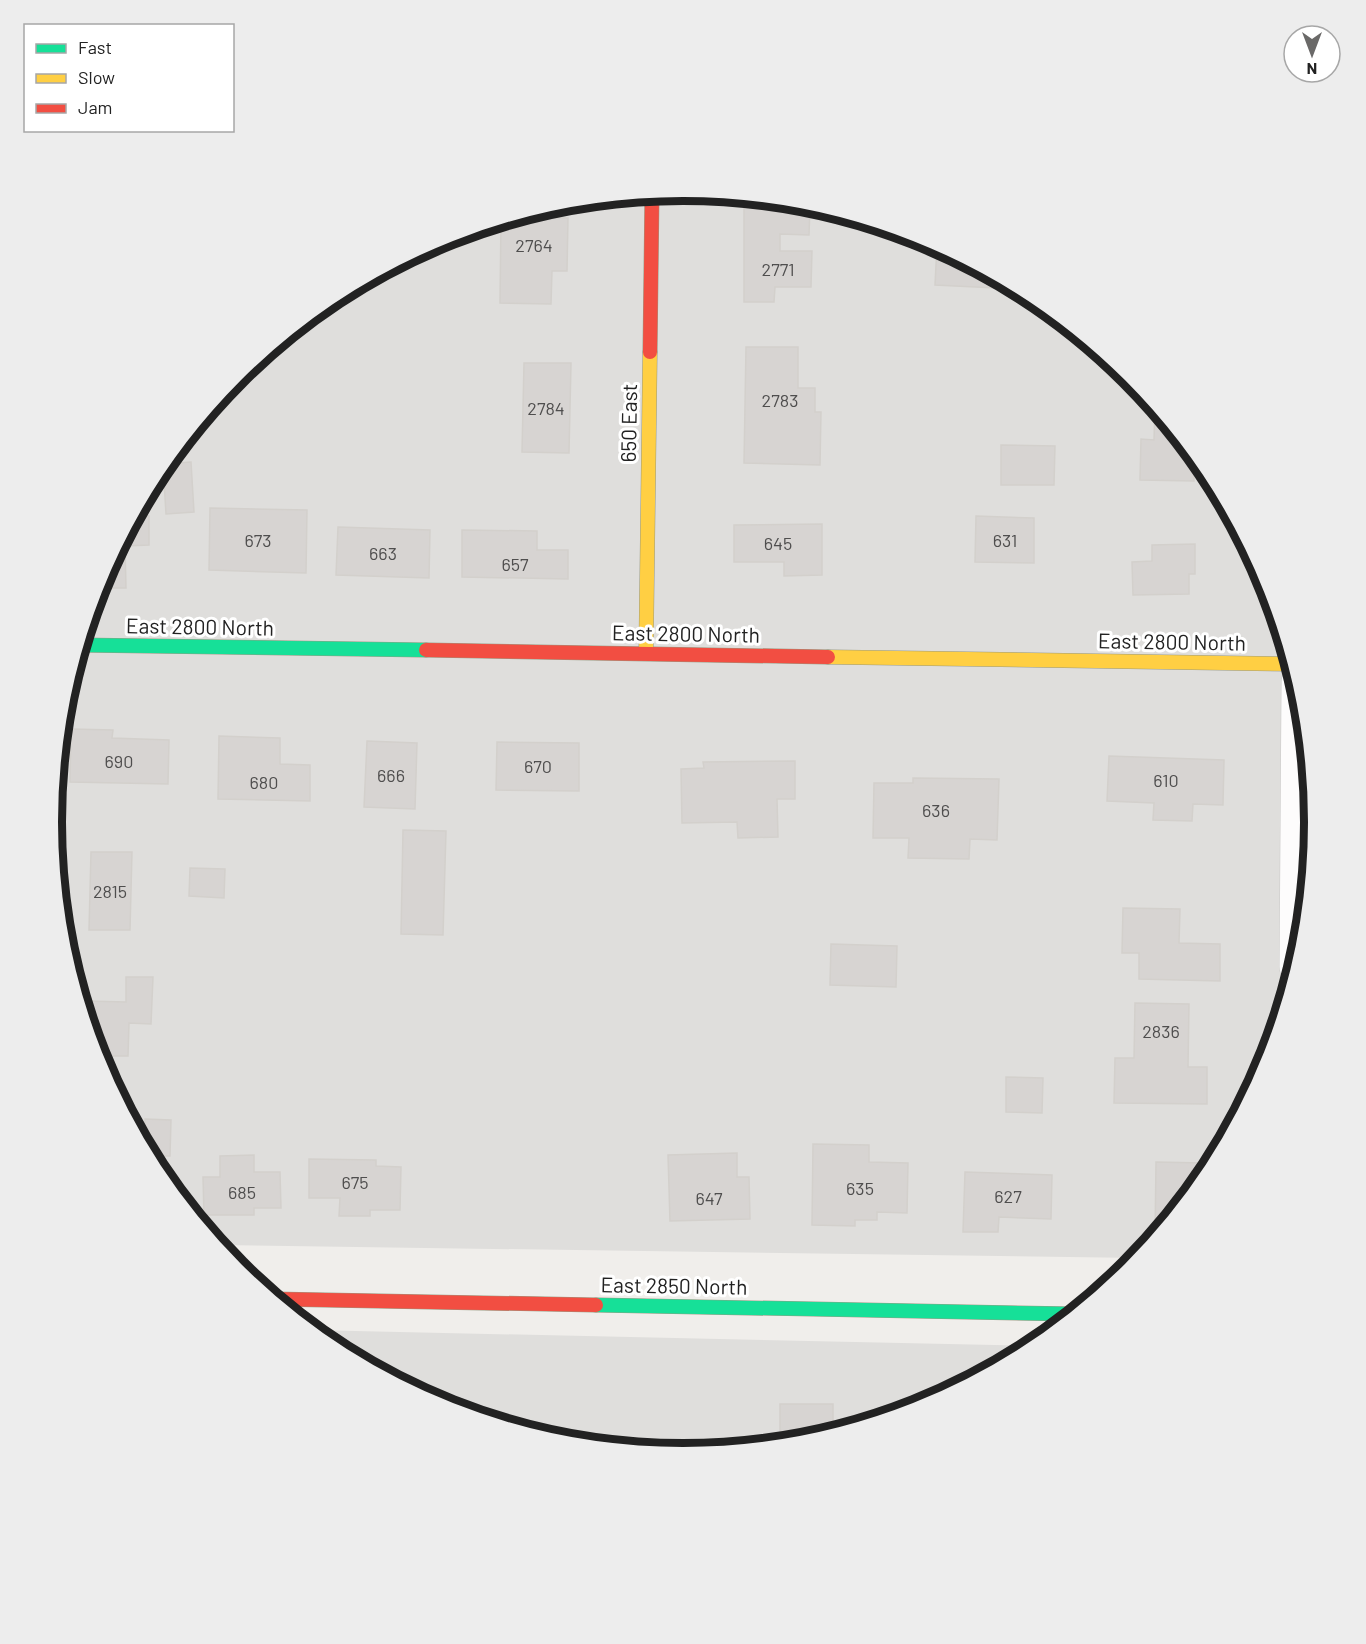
<svg xmlns="http://www.w3.org/2000/svg" width="1366" height="1644" viewBox="0 0 1366 1644" font-family="Barlow,sans-serif">
  <style>
    .residential { fill: #dfdedc }
    .building { fill: #d7d4d2; stroke: #d3d0cc; stroke-width: 1.5 }
    .lines { fill: none; stroke-linecap: round; stroke-linejoin: round }
    .street-casing { stroke: #c9c8c7; stroke-width: 34 }
    .fast-casing { stroke: #999a82; stroke-width: 15 }
    .slow-casing { stroke: #999a82; stroke-width: 15 }
    .jam-casing { stroke: #999a82; stroke-width: 15 }
    .street { stroke: #fdfcfc; stroke-width: 33 }
    .fast { stroke: #16e098; stroke-width: 14 }
    .slow { stroke: #ffcf43; stroke-width: 14 }
    .jam { stroke: #f24e42; stroke-width: 14 }
    .labels { text-anchor: middle; dominant-baseline: central; stroke-width: 6; stroke-linejoin: round; paint-order: stroke }
    .number-label { font-size: 18px; fill: #4f4e4e }
    .street-label { font-size: 21px; fill: #222; stroke: #fff }
    .rim { fill: none; stroke: #222; stroke-width: 8 }
  </style>
  <rect width="100%" height="100%" fill="#f0eeeb"/>
  <g class="residential">
    <polygon points="683,190 807,202 925,238 1034,297 1130,375 1209,471 1267,580 1303,699 1315,822 1303,946 1267,1064 1208,1173 1139,1258 217,1245 157,1173 99,1064 63,945 51,822 63,698 99,580 158,471 236,375 332,296 441,238 560,202"/>
    <polygon points="311,1330 1036,1346 925,1406 806,1442 683,1454 559,1442 441,1406 332,1347"/>
  </g>
  <g class="building">
    <polygon points="744,205 810,206 809,235 780,234 780,251 812,251 811,287 775,287 774,302 744,302"/>
    <polygon points="512,217 568,218 567,271 552,271 551,304 500,303 501,220"/>
    <polygon points="937,245 1016,287 1016,289 935,285"/>
    <polygon points="746,347 798,347 798,388 815,388 815,412 821,412 820,465 744,463"/>
    <polygon points="524,363 571,363 569,453 522,452"/>
    <polygon points="1155,405 1194,454 1194,481 1140,480 1141,439 1154,440"/>
    <polygon points="1001,445 1055,446 1054,485 1001,485"/>
    <polygon points="191,462 194,512 166,514 163,464"/>
    <polygon points="210,508 307,510 306,573 209,570"/>
    <polygon points="134,516 149,516 149,545 125,546 126,588 97,588 99,580"/>
    <polygon points="976,516 1034,518 1034,563 975,562"/>
    <polygon points="822,524 822,575 784,576 784,562 734,562 734,525"/>
    <polygon points="338,527 430,530 429,578 336,575"/>
    <polygon points="462,530 537,531 537,550 568,550 568,579 462,577"/>
    <polygon points="1195,544 1195,574 1189,574 1189,594 1133,595 1132,562 1152,561 1152,545"/>
    <polygon points="71,729 113,730 112,738 169,740 168,784 70,782"/>
    <polygon points="219,736 280,738 280,764 310,765 310,801 218,799"/>
    <polygon points="367,741 417,743 415,809 364,807"/>
    <polygon points="497,742 579,743 579,791 496,790"/>
    <polygon points="1109,756 1224,760 1223,805 1193,804 1192,821 1153,820 1154,803 1107,801"/>
    <polygon points="795,761 795,799 777,799 778,837 738,838 737,822 682,823 681,769 704,768 703,762"/>
    <polygon points="913,778 999,779 997,840 970,839 969,859 908,858 909,838 873,838 874,783 913,783"/>
    <polygon points="403,830 446,831 443,935 401,934"/>
    <polygon points="91,852 132,852 130,930 89,930"/>
    <polygon points="190,868 225,869 224,898 189,896"/>
    <polygon points="1123,908 1180,909 1179,943 1220,944 1220,981 1139,979 1139,953 1122,953"/>
    <polygon points="831,944 897,946 896,987 830,985"/>
    <polygon points="126,977 153,977 151,1024 129,1023 128,1056 97,1056 87,1023 87,1001 126,1002"/>
    <polygon points="1135,1003 1189,1004 1188,1067 1207,1067 1207,1104 1114,1103 1115,1058 1134,1058"/>
    <polygon points="1006,1077 1043,1078 1042,1113 1006,1112"/>
    <polygon points="145,1119 171,1120 170,1156 148,1156 144,1147"/>
    <polygon points="813,1144 869,1145 869,1162 908,1163 907,1213 877,1212 877,1220 855,1220 855,1226 812,1225"/>
    <polygon points="737,1153 737,1177 749,1177 750,1219 670,1221 668,1155"/>
    <polygon points="254,1155 254,1172 280,1172 281,1208 254,1208 254,1215 204,1215 203,1177 220,1177 220,1156"/>
    <polygon points="309,1159 376,1160 376,1166 401,1167 400,1210 370,1210 370,1216 339,1216 340,1198 309,1198"/>
    <polygon points="1156,1162 1202,1163 1201,1182 1155,1239"/>
    <polygon points="965,1172 1052,1175 1051,1219 999,1217 998,1232 963,1232"/>
    <polygon points="780,1404 833,1404 833,1434 806,1442 780,1445"/>
    <polygon points="647,1443 683,1443 683,1454 647,1450"/>
  </g>
  <g class="lines">
    <g class="street-casing">
      <polyline id="street" points="1296,967 1298,682"/>
    </g>
    <g class="fast-casing">
      <g id="fast">
        <polyline points="79,645 426,650"/>
        <polyline points="596,1305 1075,1314"/>
      </g>
    </g>
    <g class="slow-casing">
      <g id="slow">
        <polyline points="646,653 650,352"/>
        <polyline points="828,657 1292,664"/>
      </g>
    </g>
    <g class="jam-casing">
      <g id="jam">
        <polyline points="650,352 652,193"/>
        <polyline points="426,650 828,657"/>
        <polyline points="273,1299 596,1305"/>
      </g>
    </g>
    <use href="#street" class="street"/>
    <use href="#fast" class="fast"/>
    <use href="#slow" class="slow"/>
    <use href="#jam" class="jam"/>
  </g>
  <g class="labels">
    <g class="number-label">
      <text x="534" y="245">2764</text>
      <text x="778" y="269">2771</text>
      <text x="780" y="400">2783</text>
      <text x="546" y="408">2784</text>
      <text x="258" y="540">673</text>
      <text x="1005" y="540">631</text>
      <text x="778" y="543">645</text>
      <text x="383" y="553">663</text>
      <text x="515" y="564">657</text>
      <text x="119" y="761">690</text>
      <text x="538" y="766">670</text>
      <text x="391" y="775">666</text>
      <text x="1166" y="780">610</text>
      <text x="264" y="782">680</text>
      <text x="936" y="810">636</text>
      <text x="110" y="891">2815</text>
      <text x="1161" y="1031">2836</text>
      <text x="355" y="1182">675</text>
      <text x="860" y="1188">635</text>
      <text x="242" y="1192">685</text>
      <text x="1008" y="1196">627</text>
      <text x="709" y="1198">647</text>
    </g>
    <g class="street-label">
      <text transform="translate(628 423) rotate(-89)">650 East</text>
      <text transform="translate(200 626) rotate(1)">East 2800 North</text>
      <text transform="translate(686 633) rotate(1)">East 2800 North</text>
      <text transform="translate(1172 641) rotate(1)">East 2800 North</text>
      <text transform="translate(674 1285) rotate(1)">East 2850 North</text>
    </g>
  </g>
  <path d="M0 0H1366V1644H0ZM62 822a621 621 0 1 1 1242 0a621 621 0 1 1-1242 0Z" fill="#ededed" fill-rule="evenodd"/>
  <path class="rim" d="M62 822a621 621 0 1 1 1242 0a621 621 0 1 1-1242 0Z"/>
  <rect x="24" y="24" width="210" height="108" fill="#ffffff" stroke="#a7a7a7" stroke-width="1.5"/>
  <rect x="36" y="44" width="30" height="9" fill="#16e098" stroke="#a7a7a7" stroke-width="1.5"/>
  <text x="78" y="54" font-size="18" fill="#222222">Fast</text>
  <rect x="36" y="74" width="30" height="9" fill="#ffcf43" stroke="#a7a7a7" stroke-width="1.5"/>
  <text x="78" y="84" font-size="18" fill="#222222">Slow</text>
  <rect x="36" y="104" width="30" height="9" fill="#f24e42" stroke="#a7a7a7" stroke-width="1.5"/>
  <text x="78" y="114" font-size="18" fill="#222222">Jam</text>
  <g transform="translate(1312 54) rotate(180)"><circle r="28" fill="#ffffff" stroke="#a7a7a7" stroke-width="1.5"/>
  <path d="M0-4.5L10 22L0 15L-10 22Z" fill="#6a6968"/>
  <text y="-9" font-size="16" font-weight="bold" text-anchor="middle" fill="#222222">N</text>
  </g>
</svg>
